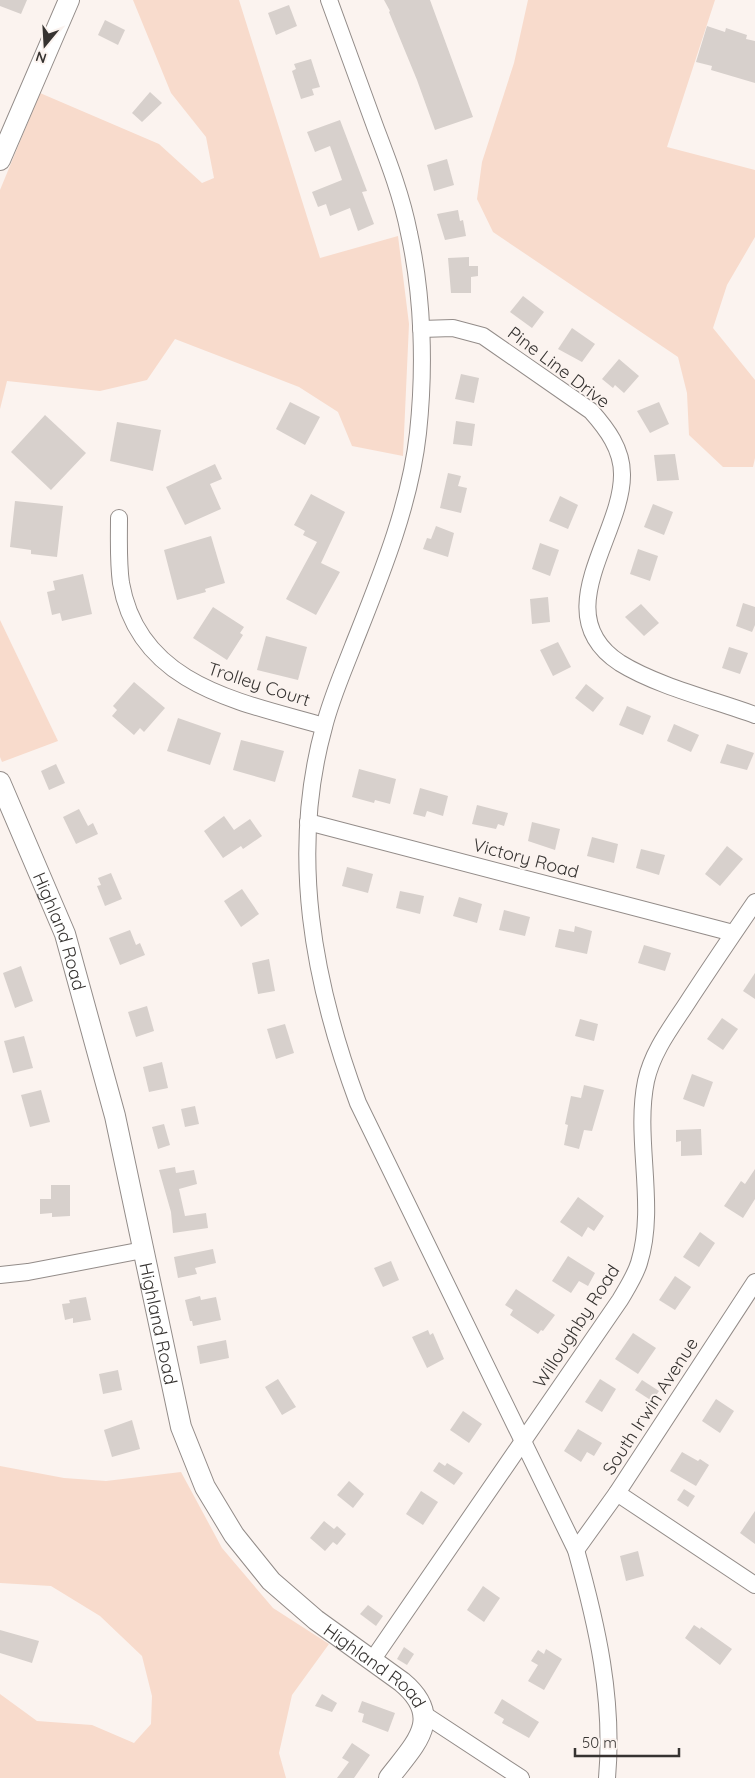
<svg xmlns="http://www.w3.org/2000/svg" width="755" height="1778" viewBox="0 0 755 1778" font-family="Quicksand,sans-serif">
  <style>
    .green { fill: #f8dbcc }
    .building { fill: #d7d0cc }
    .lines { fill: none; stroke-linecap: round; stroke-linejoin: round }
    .minor-casing { stroke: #938c89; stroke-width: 18 }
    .tertiary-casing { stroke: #938c89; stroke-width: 22 }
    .minor { stroke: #fff; stroke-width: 16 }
    .tertiary { stroke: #fff; stroke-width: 20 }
    .labels { text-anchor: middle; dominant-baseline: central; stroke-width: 4; stroke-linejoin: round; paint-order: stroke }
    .street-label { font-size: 18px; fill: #363331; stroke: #fbf3ef }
  </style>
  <rect width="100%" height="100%" fill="#fbf3ef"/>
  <g class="green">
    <polygon points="133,0 239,0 320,258 398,236 409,324 403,456 352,446 338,412 299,387 175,339 147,380 100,391 7,381 0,409 0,190 40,93 159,144 202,183 214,178 206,137 171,93"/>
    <polygon points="528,0 715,0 667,147 755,170 755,237 727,285 713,328 755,380 755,458 753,467 723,467 689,435 687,393 678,357 493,232 477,199 482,162 514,63"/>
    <polygon points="0,620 58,741 2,762 0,757"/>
    <polygon points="0,1466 64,1478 106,1481 181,1472 222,1548 273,1608 329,1644 292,1695 279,1753 286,1778 0,1778 0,1694 37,1721 92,1725 134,1743 151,1724 152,1696 142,1656 100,1616 51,1586 0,1583"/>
  </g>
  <g class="building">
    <polygon points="0,0 27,0 21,14 0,6"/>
    <polygon points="384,0 430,0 473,117 435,130 417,80 389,12 390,11"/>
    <polygon points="289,5 297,26 276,35 268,13"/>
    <polygon points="105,20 125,30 118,45 98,35"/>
    <polygon points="707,26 725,32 726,28 747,35 746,39 755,41 755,83 711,70 712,66 696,62"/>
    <polygon points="311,59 320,87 312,89 314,95 301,99 292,71 296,69 294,64"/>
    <polygon points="150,92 162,103 142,122 132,113"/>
    <polygon points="340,120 367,191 362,192 374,224 358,231 350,208 330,216 326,204 318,207 312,192 342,180 330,146 315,152 307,132"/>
    <polygon points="447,159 454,185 434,191 427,165"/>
    <polygon points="458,210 460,221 463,220 466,236 445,240 437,214"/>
    <polygon points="469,257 469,266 478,266 478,276 471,277 471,293 451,293 448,258"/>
    <polygon points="523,296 544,312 532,328 510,312"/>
    <polygon points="572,328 595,344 582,362 558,349"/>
    <polygon points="619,359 639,376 624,393 615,385 613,388 602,379"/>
    <polygon points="461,374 479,378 474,403 455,399"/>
    <polygon points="290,402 320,417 305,445 276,429"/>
    <polygon points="659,402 669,424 650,433 637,411"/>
    <polygon points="45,415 86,453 51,490 11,452"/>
    <polygon points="456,421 475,424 472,446 453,444"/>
    <polygon points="117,422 161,430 153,471 110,461"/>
    <polygon points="675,454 679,480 657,481 654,455"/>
    <polygon points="215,464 222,479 210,484 221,509 185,525 166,487"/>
    <polygon points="448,473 461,476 458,486 467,488 461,513 440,508"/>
    <polygon points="311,494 345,512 321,563 340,572 316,615 286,599 317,542 303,535 305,531 294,525"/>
    <polygon points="560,496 578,505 568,529 549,521"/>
    <polygon points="15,501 63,506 57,557 31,554 31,550 10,547"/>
    <polygon points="653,504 673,512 664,535 644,527"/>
    <polygon points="436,526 454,533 448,557 423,549 427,538 431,539"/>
    <polygon points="211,536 225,583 205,589 206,592 177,600 164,550"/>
    <polygon points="540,543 559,550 550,576 532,569"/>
    <polygon points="638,549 658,556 650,581 630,574"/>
    <polygon points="83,574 92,614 62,621 60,613 52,615 47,592 55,590 53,581"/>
    <polygon points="548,597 550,622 532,624 530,599"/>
    <polygon points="743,603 755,607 755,625 752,632 736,626"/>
    <polygon points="641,604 659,623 644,636 625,617"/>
    <polygon points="213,607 244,627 240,633 243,635 227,660 193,638"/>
    <polygon points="266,636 307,647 298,680 257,670"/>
    <polygon points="558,642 571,667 553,676 540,650"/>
    <polygon points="729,647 748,653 740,674 722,668"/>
    <polygon points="134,682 165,708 144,732 140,728 134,735 112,716 117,710 113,706"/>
    <polygon points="586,684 604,698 593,712 575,698"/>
    <polygon points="627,706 651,716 643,735 619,725"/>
    <polygon points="178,718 221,733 210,765 167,751"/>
    <polygon points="674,724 699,735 691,752 667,741"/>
    <polygon points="241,740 284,751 275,782 233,770"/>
    <polygon points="727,744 754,753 747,770 720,763"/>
    <polygon points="56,764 65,783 49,790 41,771"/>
    <polygon points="359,769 396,779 390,804 375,800 374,803 352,797"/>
    <polygon points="420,788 448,796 443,816 427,811 425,817 413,814"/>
    <polygon points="477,805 508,813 504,826 498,824 496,829 472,824"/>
    <polygon points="79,809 88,826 93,823 98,834 76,844 63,817"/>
    <polygon points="224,816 234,830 250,819 262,836 243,849 241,846 223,858 204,831"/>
    <polygon points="532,822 560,829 555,850 528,841"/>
    <polygon points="592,837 618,844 614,863 587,856"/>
    <polygon points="727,846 743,859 720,886 705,874"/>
    <polygon points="641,849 665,855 659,875 636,868"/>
    <polygon points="347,867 373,874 368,893 342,886"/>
    <polygon points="111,873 122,899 105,906 97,886 101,885 98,878"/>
    <polygon points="242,889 259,914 241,927 224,901"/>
    <polygon points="400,891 424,896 420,914 396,908"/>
    <polygon points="459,897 482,904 477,923 453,916"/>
    <polygon points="504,910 530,917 525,936 499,930"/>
    <polygon points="575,926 592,931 587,954 555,947 559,929 574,932"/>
    <polygon points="130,930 136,945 140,943 145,955 120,965 109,938"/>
    <polygon points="644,945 671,953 665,971 638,963"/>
    <polygon points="269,959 275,991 258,994 252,963"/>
    <polygon points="21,966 33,1001 15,1008 3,973"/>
    <polygon points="755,973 755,999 743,991"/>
    <polygon points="147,1006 154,1031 136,1037 128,1012"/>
    <polygon points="722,1018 738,1029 723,1050 707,1039"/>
    <polygon points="580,1019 598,1024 594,1041 575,1036"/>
    <polygon points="285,1024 294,1053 276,1059 267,1029"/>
    <polygon points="24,1036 33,1068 13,1073 4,1041"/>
    <polygon points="162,1062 168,1088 149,1092 143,1067"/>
    <polygon points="692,1074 713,1082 704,1107 683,1099"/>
    <polygon points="584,1085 604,1090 592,1131 584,1130 579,1149 564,1145 568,1125 565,1124 571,1096 581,1098"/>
    <polygon points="41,1090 50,1122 30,1127 21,1095"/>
    <polygon points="195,1106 199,1124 185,1127 181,1109"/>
    <polygon points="164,1124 170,1145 158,1149 152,1127"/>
    <polygon points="701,1129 702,1155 681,1156 681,1141 676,1142 676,1130"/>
    <polygon points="175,1167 176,1173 194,1170 197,1184 179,1189 185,1216 206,1213 208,1228 173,1233 171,1212 159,1170"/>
    <polygon points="755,1169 755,1199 743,1218 724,1206 741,1181 745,1184"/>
    <polygon points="51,1185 70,1185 70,1216 52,1217 52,1213 40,1214 40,1199 51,1199"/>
    <polygon points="578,1197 604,1216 594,1231 588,1227 582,1237 560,1222"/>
    <polygon points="700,1232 715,1243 699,1267 683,1257"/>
    <polygon points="213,1249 216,1263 195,1268 197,1274 178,1278 174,1257"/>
    <polygon points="568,1256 595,1273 588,1286 579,1281 571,1293 552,1281"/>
    <polygon points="391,1261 399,1280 383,1287 374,1268"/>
    <polygon points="675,1276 691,1287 675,1310 659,1300"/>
    <polygon points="516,1289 555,1315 543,1331 541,1330 538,1334 510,1315 513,1310 505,1305"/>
    <polygon points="200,1296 201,1300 216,1297 221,1320 193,1326 192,1321 190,1321 185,1300"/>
    <polygon points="86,1297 91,1320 73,1323 73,1318 65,1320 62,1304 70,1303 69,1300"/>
    <polygon points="428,1330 430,1335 433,1333 444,1359 427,1368 412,1337"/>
    <polygon points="633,1333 656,1348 638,1374 615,1359"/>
    <polygon points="226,1340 229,1358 200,1364 197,1346"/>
    <polygon points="118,1370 122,1390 103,1394 99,1374"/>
    <polygon points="278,1379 296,1407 282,1415 265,1387"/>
    <polygon points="600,1379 616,1389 602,1412 585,1402"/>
    <polygon points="642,1380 659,1391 652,1401 635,1390"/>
    <polygon points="716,1399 734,1411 720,1433 702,1421"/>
    <polygon points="463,1411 482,1424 469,1443 450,1430"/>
    <polygon points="132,1420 140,1449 112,1457 104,1430"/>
    <polygon points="578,1429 602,1443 594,1456 587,1452 581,1462 564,1451"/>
    <polygon points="682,1452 698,1461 700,1459 709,1465 696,1486 670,1471"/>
    <polygon points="439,1462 445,1466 447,1463 463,1473 454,1485 433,1471"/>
    <polygon points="349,1481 364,1494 353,1508 337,1495"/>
    <polygon points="684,1489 695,1496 688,1507 677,1500"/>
    <polygon points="421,1491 438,1502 423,1525 406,1514"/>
    <polygon points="755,1511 755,1544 740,1533"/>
    <polygon points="324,1521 334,1529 337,1526 346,1534 337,1545 333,1542 325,1551 310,1538"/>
    <polygon points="638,1551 644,1576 626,1581 620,1556"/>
    <polygon points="483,1586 500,1598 484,1622 467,1610"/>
    <polygon points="368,1605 383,1616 376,1626 360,1614"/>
    <polygon points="694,1625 700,1629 701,1627 732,1649 720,1665 685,1638"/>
    <polygon points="0,1630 39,1641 32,1663 0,1653"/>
    <polygon points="404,1647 414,1654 407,1665 397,1659"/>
    <polygon points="546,1649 562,1659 544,1690 528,1681 538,1665 531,1661 538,1650 544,1654"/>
    <polygon points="322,1694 337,1703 332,1712 315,1706"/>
    <polygon points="502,1699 539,1722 529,1738 502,1723 504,1719 494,1713"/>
    <polygon points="362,1701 395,1713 388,1732 362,1722 364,1714 358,1712"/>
    <polygon points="352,1743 370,1755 354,1778 337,1778 349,1762 342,1758"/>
  </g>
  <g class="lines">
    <g class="minor-casing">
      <g id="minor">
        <path d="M329 0C345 43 360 86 376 129 389 163 402 197 409 233 423 296 425 368 418 433 410 506 380 578 353 646 343 672 331 699 324 727 289 854 313 982 358 1103L576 1550C597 1625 614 1699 607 1778"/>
        <path d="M421 329 453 328 483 336 591 411C607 429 622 449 622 474 623 535 545 614 620 663 657 686 714 700 755 715"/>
        <path d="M119 518C119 540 118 562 121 583 139 686 241 702 324 726"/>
        <polyline points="308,822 733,933"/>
        <polyline points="0,1275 28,1272 143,1250"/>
        <polyline points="617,1493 755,1585"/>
        <polyline points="576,1550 617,1493 755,1282"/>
        <path d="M373 1659 620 1300C627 1288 635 1276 639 1263 657 1206 634 1139 646 1081 653 1049 674 1024 691 997 712 965 733 934 755 902"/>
        <polyline points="425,1715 521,1778"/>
      </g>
    </g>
    <g class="tertiary-casing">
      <g id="tertiary">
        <polyline points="0,160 69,0"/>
        <path id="s1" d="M0 782 65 934 115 1116 181 1427 205 1487 234 1535 271 1581 316 1620 402 1682C445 1718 415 1744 389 1778"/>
      </g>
    </g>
    <use href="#minor" class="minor"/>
    <use href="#tertiary" class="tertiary"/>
  </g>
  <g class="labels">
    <g class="street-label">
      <text transform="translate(559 367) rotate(37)">Pine Line Drive</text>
      <text transform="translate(259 684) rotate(18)">Trolley Court</text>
      <text transform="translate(526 858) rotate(15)">Victory Road</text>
      <text stroke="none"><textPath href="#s1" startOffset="161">Highland Road</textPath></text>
      <text stroke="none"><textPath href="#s1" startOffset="566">Highland Road</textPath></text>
      <text transform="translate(576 1326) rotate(-57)">Willoughby Road</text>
      <text transform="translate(650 1406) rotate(-57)">South Irwin Avenue</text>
      <text stroke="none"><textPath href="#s1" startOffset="986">Highland Road</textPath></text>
    </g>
  </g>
  <g transform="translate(45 45) rotate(198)" stroke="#fbf3ef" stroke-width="4" paint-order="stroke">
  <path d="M0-4L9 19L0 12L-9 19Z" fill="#363331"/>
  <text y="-8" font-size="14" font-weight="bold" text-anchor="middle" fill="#363331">N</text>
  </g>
  <path d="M575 1748v8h104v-8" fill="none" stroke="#363331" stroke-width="2.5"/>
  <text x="582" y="1748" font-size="15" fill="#363331" stroke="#fbf3ef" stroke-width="4" paint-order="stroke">50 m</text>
</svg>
